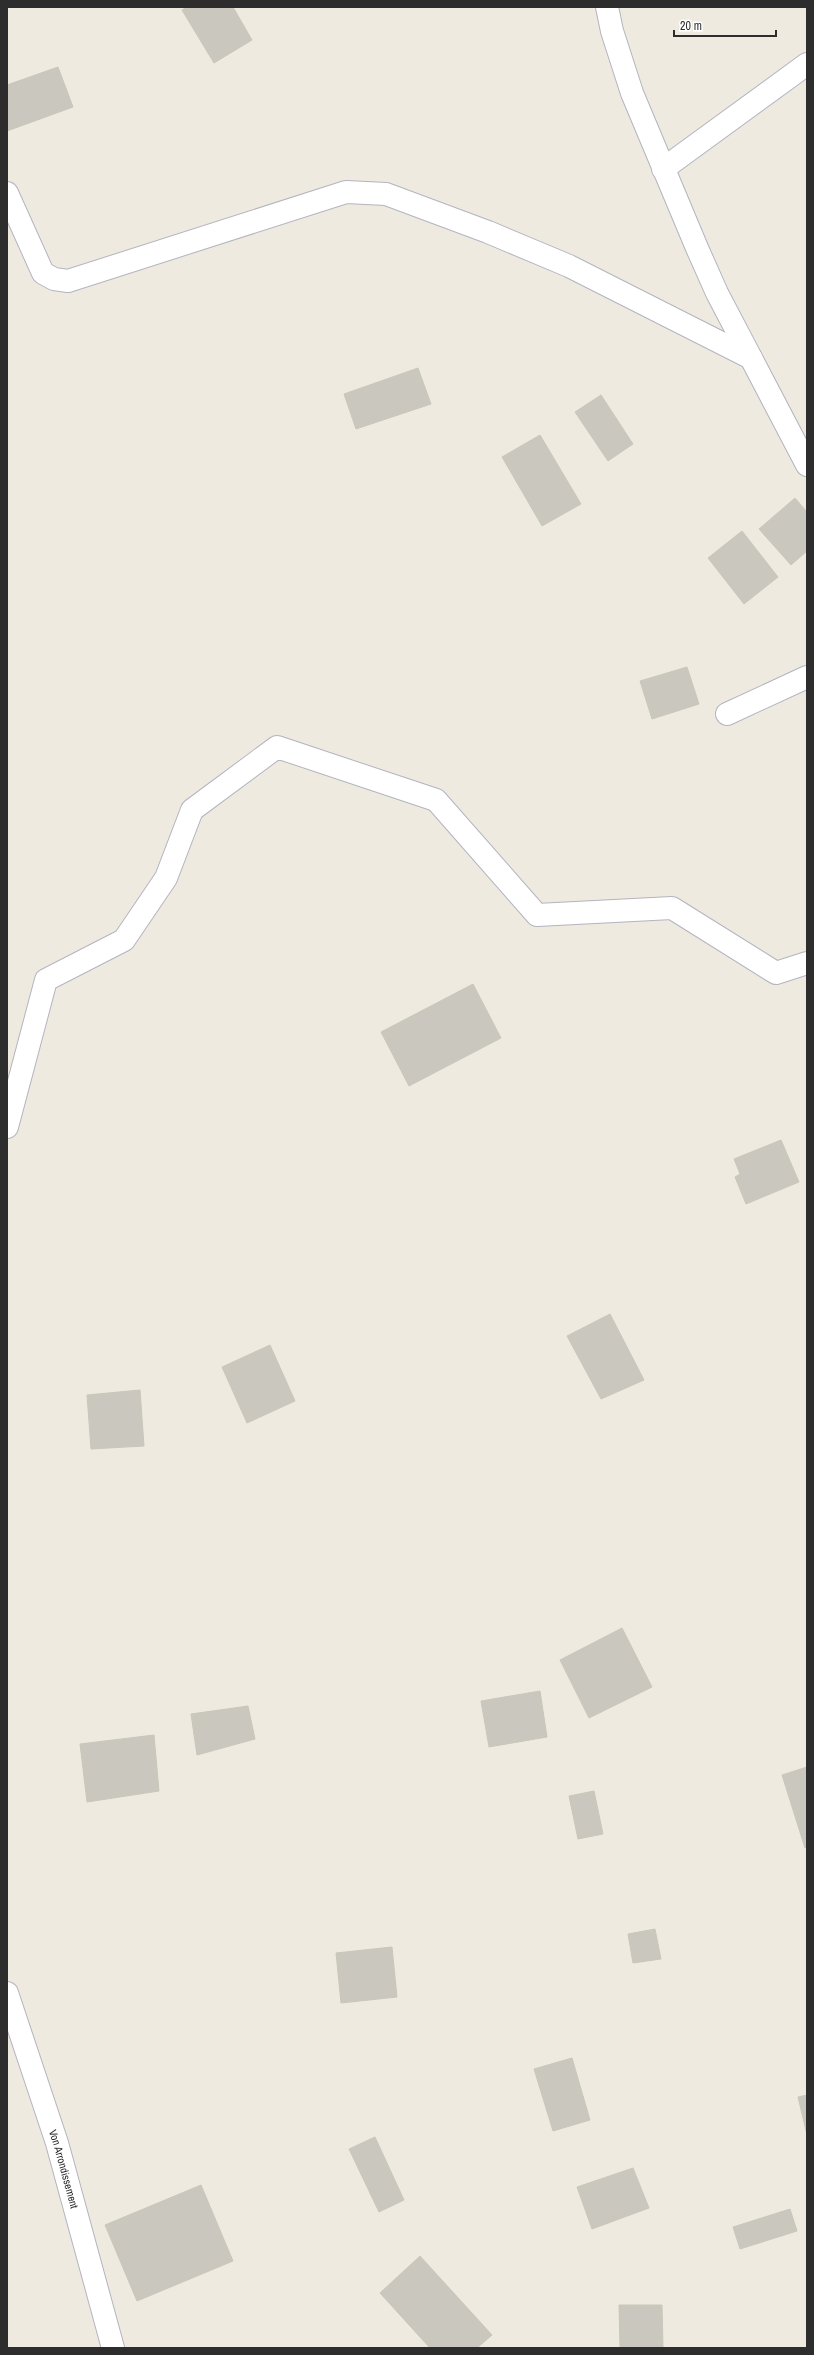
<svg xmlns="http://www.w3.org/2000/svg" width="814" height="2355" viewBox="0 0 814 2355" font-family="'Archivo Narrow',sans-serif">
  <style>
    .building { fill: #cac7bf; stroke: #cac7b9 }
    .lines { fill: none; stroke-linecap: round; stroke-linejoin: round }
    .minor-casing { stroke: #b3b4c0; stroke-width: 24 }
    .minor { stroke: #fff; stroke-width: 22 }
    .labels { text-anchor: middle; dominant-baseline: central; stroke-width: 3; stroke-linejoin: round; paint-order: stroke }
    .street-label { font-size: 11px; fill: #2d2d2d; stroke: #fff }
  </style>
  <rect width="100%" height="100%" fill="#efeae0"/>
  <g class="building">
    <polygon points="187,7 233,7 252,40 214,63 182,10"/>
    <polygon points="58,67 73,107 7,131 7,85"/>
    <polygon points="418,368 431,404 356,429 344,394"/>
    <polygon points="601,395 633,444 608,461 575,412"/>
    <polygon points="540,435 581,504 542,526 502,457"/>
    <polygon points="795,498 807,512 807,551 791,565 759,529"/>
    <polygon points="742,531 778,577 744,604 708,558"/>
    <polygon points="687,667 699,704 652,719 640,681"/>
    <polygon points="473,984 501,1038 409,1086 381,1032"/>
    <polygon points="781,1140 799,1182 746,1204 735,1177 740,1174 734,1159"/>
    <polygon points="610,1314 644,1380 601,1399 567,1336"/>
    <polygon points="270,1345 295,1401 247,1423 222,1367"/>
    <polygon points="140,1390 144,1446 91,1449 87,1395"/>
    <polygon points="622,1628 652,1687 589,1718 560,1660"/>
    <polygon points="540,1691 547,1737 489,1747 481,1701"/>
    <polygon points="248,1706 255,1739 197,1755 191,1714"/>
    <polygon points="154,1735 159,1791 87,1802 80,1744"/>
    <polygon points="807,1767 807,1847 805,1848 782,1775"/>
    <polygon points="594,1791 603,1834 578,1839 569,1796"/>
    <polygon points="655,1929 661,1959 633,1963 628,1934"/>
    <polygon points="392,1947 397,1997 341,2003 336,1953"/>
    <polygon points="572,2058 590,2120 553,2131 534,2069"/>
    <polygon points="807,2095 807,2135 798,2097"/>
    <polygon points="375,2137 404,2200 379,2212 349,2149"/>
    <polygon points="633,2168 649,2208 592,2229 577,2187"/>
    <polygon points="201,2185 233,2261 137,2301 105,2225"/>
    <polygon points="790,2209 797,2231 740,2249 733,2227"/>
    <polygon points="420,2256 492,2335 477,2348 430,2348 380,2293"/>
    <polygon points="619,2305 662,2305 663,2348 620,2348"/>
  </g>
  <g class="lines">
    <g class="minor-casing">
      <g id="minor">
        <polyline points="607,7 612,31 632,93 697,248 717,293 807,465"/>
        <polyline points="663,169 807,64"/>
        <polyline points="7,193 43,273 54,279 68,281 346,192 386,194 488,232 569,266 751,358"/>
        <polyline points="727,714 807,677"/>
        <polyline points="7,1127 46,980 124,940 166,878 192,810 277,747 436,800 537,915 672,908 776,973 807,963"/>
        <path id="s1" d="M7 1993 57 2143 113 2348"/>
      </g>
    </g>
    <use href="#minor" class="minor"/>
  </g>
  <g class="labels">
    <g class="street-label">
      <text stroke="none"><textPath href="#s1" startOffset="185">Von Arrondissement</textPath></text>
    </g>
  </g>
  <rect width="814" height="2355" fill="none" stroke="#2d2d2d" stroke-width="16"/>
  <path d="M674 30v6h102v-6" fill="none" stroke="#2d2d2d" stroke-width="2"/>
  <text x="680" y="30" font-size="12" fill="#2d2d2d" stroke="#ffffff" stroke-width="3" paint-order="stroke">20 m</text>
</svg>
